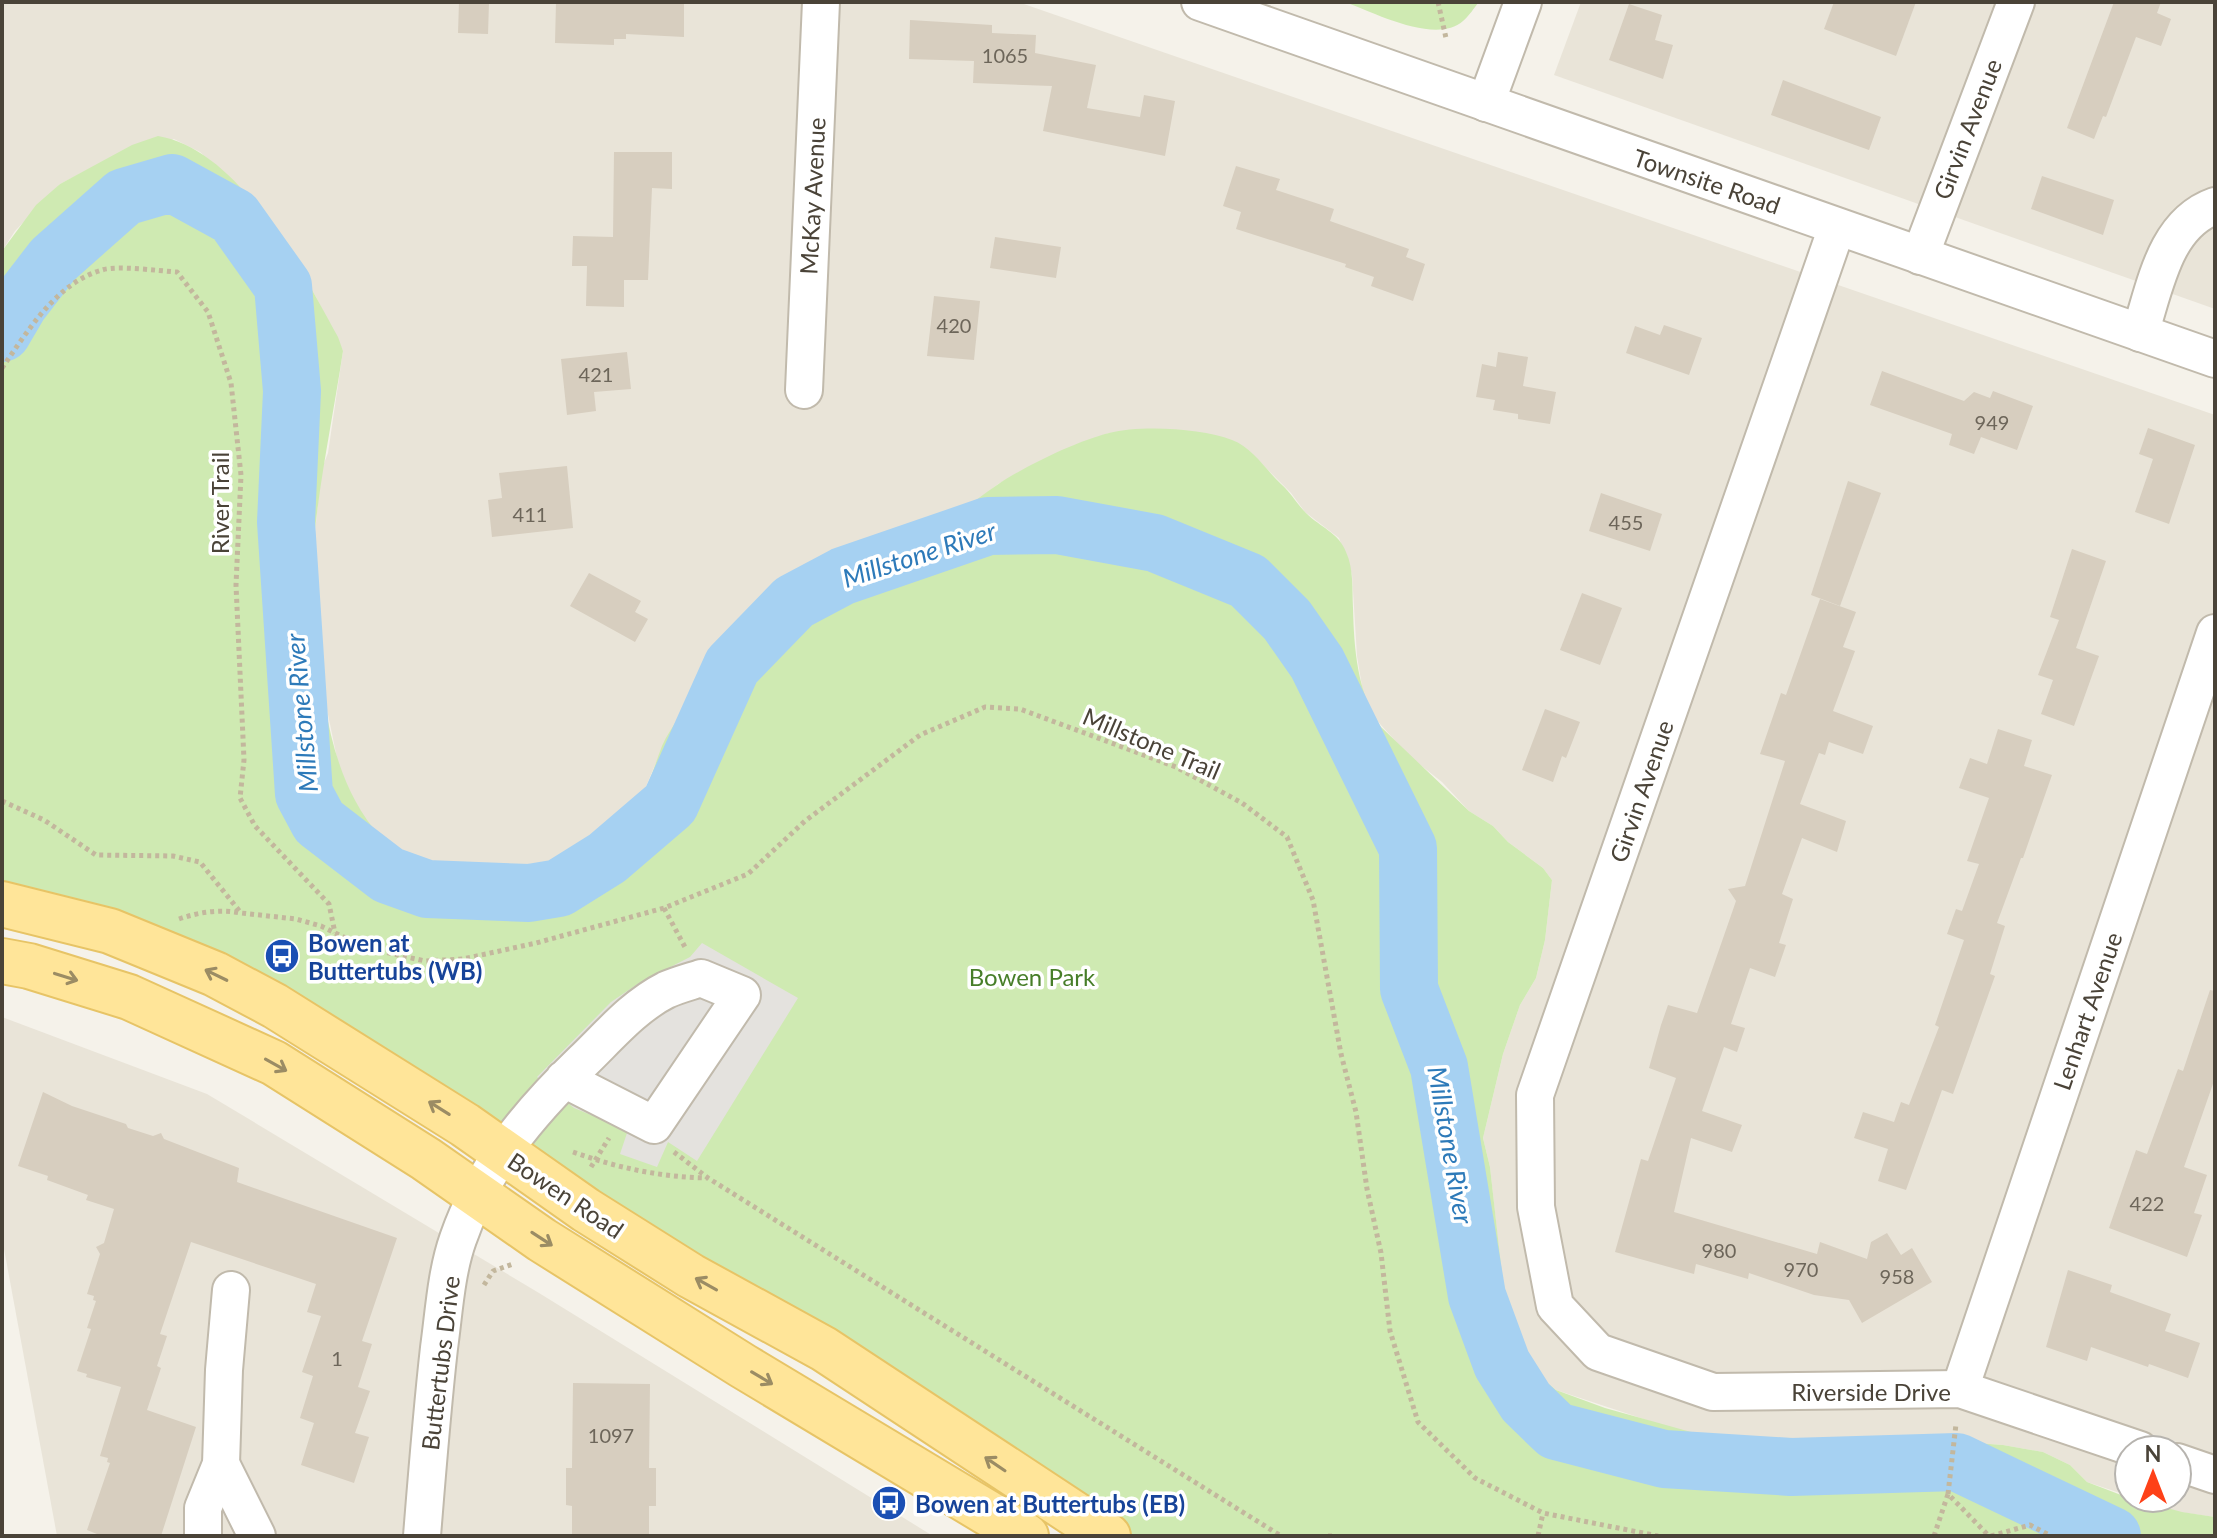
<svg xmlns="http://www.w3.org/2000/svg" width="2217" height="1538" viewBox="0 0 2217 1538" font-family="Lato,sans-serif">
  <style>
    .residential { fill: #e9e4d8 }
    .green { fill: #cfeab2 }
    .parking { fill: #e4e2de }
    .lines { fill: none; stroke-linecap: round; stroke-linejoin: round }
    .river { stroke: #a6d1f2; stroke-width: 58 }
    .building { fill: #d7cebf }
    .minor-casing { stroke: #c1baac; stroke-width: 40 }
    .major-casing { stroke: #e7c466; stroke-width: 48 }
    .path { stroke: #c3b79d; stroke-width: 5; stroke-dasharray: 4 4; stroke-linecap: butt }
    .minor { stroke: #fff; stroke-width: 36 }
    .major { stroke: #ffe599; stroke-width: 44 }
    .oneway { stroke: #9b8c64 }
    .labels { text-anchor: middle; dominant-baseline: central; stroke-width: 7; stroke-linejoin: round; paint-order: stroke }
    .number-label { font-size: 20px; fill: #6d665a }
    .street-label { font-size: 24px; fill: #4a4338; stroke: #fff }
    .transit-label { font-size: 24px; font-weight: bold; fill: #164399; stroke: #fff; text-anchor: start }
    .park-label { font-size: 24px; fill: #477e29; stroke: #fff }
    .water-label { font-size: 26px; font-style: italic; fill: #2d7ab9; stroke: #fff }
  </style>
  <rect width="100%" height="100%" fill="#f5f2ea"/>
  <g class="residential">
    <polygon points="2,2 1018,2 2215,415 2215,1517 2172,1511 2134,1498 2177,1498 2177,1450 2129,1450 2129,1496 2087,1482 2070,1465 2043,1452 2003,1445 1921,1439 1872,1451 1839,1455 1759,1451 1680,1431 1556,1390 1518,1360 1506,1313 1490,1167 1483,1138 1503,1054 1520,1005 1536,978 1545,940 1552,880 1543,868 1508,842 1493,826 1469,811 1442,782 1409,756 1371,714 1363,692 1357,656 1352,574 1339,538 1305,512 1291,493 1250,452 1109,433 1073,446 998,484 965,510 706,685 677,720 663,746 642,796 630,817 603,848 565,884 547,894 532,896 459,885 421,871 389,846 368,824 350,793 338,763 318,666 318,640 312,610 313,554 321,471 328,453 343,351 316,297 270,223 248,194 200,152 174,139 95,166 60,184 15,231 2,251"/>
    <polygon points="1581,2 2215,2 2215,309 1554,75"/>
    <polygon points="2,1017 207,1094 539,1293 933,1536 57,1536 2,1238"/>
  </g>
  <g class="green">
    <path d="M1345 2H1479C1474 8 1469 16 1463 21 1436 45 1375 13 1345 2Z"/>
    <path d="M158 136C240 150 301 270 338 337L343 351C333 417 319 482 313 549 312 567 311 587 312 606 313 619 317 631 318 644 325 742 348 850 454 883 482 892 541 903 565 884 570 880 573 874 578 870 601 847 625 828 641 799 650 782 655 764 662 746 671 726 686 708 701 692 711 680 725 671 737 661 763 638 788 612 818 594 848 576 881 564 911 546 942 528 968 505 997 485 1025 466 1077 441 1109 433 1141 425 1201 428 1232 440 1252 447 1266 470 1281 484 1291 493 1297 504 1306 513 1320 527 1339 533 1346 552 1354 569 1352 590 1353 608 1354 648 1357 693 1381 727L1469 811 1493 826 1508 842 1543 868 1552 880 1545 940 1536 978 1520 1005 1503 1054 1483 1138 1490 1167 1504 1292 1524 1364 1556 1390 1605 1408 1759 1451 1839 1455 1872 1451 1921 1439 2003 1445 2043 1452 2070 1465 2087 1482 2129 1498 2182 1512 2215 1517V1536H1091L269 1008 2 908V251L36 205 60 184 132 145Z"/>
  </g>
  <polygon class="parking" points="702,943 798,998 697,1161 668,1142 657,1167 620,1154 628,1130 574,1108 537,1077 611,1002 639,983 690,957"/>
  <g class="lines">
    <polyline class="river" points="2,333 19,304 53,260 124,197 172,183 234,217 283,286 292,391 286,522 304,794 319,822 388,875 427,889 529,893 559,888 607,858 670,804 732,666 794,602 843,576 988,526 1057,525 1155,543 1248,581 1287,620 1317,663 1408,848 1409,989 1439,1067 1477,1296 1502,1364 1526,1402 1556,1431 1664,1459 1791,1467 1957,1462 2112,1536"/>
  </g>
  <g class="building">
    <polygon points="459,2 489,2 488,34 458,33"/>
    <polygon points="556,2 684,2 684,37 626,34 626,39 614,39 614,45 555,43"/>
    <polygon points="1834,2 1916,2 1896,56 1824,29"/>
    <polygon points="2114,2 2161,2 2157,13 2171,19 2161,46 2136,37 2106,117 2103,116 2094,139 2067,128"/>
    <polygon points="1629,4 1662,15 1655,40 1673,45 1663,79 1609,60"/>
    <polygon points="910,20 992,25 992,33 1036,35 1035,53 1096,65 1087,108 1140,117 1144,95 1175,101 1165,156 1043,131 1052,86 973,83 974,61 909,59"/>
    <polygon points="1783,80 1881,117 1869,150 1771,115"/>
    <polygon points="614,152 672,152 672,189 652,188 648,280 624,280 624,307 586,306 587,266 572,266 573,236 613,237"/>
    <polygon points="1236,166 1280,179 1276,190 1334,209 1330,221 1409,249 1406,257 1425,264 1413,301 1371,286 1374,277 1345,267 1346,264 1236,229 1241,212 1223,206"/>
    <polygon points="2042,176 2114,200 2103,235 2031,209"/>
    <polygon points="995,237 1061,247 1056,278 990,268"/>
    <polygon points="934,296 980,301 974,360 927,356"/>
    <polygon points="1664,325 1702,338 1689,375 1626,353 1635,326 1660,335"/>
    <polygon points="627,352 631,389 594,392 596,411 567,415 561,359"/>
    <polygon points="1498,352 1528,357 1523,386 1556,392 1550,424 1518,419 1518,414 1493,410 1495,400 1476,397 1482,364 1496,367"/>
    <polygon points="1882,371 1964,401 1974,392 1990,398 1993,391 2033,406 2017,450 1981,437 1974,454 1949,445 1952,434 1870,405"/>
    <polygon points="2148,428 2195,445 2169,524 2135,512 2153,459 2139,454"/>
    <polygon points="567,466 573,528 492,537 488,500 502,498 499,473"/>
    <polygon points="1848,481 1881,493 1840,606 1811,595"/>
    <polygon points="1601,493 1662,514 1650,551 1589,531"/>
    <polygon points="2072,549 2106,561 2076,648 2099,656 2074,726 2041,714 2053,680 2038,675 2059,620 2050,617"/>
    <polygon points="589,573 641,601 635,612 648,619 635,642 570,606"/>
    <polygon points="1582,593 1622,608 1600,665 1560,650"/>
    <polygon points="1820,599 1856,612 1843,647 1855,651 1833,711 1873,726 1863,754 1829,742 1825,755 1819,753 1800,804 1846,821 1837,852 1802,838 1782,894 1793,899 1779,943 1786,945 1775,977 1750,968 1731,1024 1745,1028 1737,1052 1724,1047 1702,1111 1742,1125 1732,1152 1691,1138 1674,1212 1817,1254 1820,1242 1867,1259 1871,1242 1887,1233 1901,1255 1912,1248 1932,1282 1862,1323 1849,1300 1814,1295 1749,1273 1748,1279 1696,1264 1694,1274 1615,1252 1641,1159 1648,1161 1676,1078 1649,1068 1661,1025 1668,1005 1697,1013 1736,901 1728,889 1745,886 1785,761 1760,754 1781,693 1786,695"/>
    <polygon points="1545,709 1580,722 1566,758 1562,756 1553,782 1522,770"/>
    <polygon points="1998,729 2032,740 2024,766 2052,775 2023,858 2021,858 1997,923 2005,926 1990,974 1995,976 1953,1094 1942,1090 1906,1190 1878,1181 1888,1149 1854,1138 1863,1112 1894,1122 1901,1102 1909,1105 1939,1027 1935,1025 1964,940 1947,934 1956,909 1962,911 1979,864 1967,861 1989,798 1959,788 1970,758 1987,764"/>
    <polygon points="2210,990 2215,991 2215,1078 2184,1167 2207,1175 2194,1213 2202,1215 2187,1257 2109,1228 2136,1150 2147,1154 2178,1069 2183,1071"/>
    <polygon points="43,1092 72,1106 126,1124 128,1128 153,1136 161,1133 164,1139 239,1168 237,1182 397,1238 362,1341 372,1344 358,1387 370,1391 355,1433 369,1437 354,1483 301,1465 314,1423 300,1418 313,1376 302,1372 321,1316 307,1312 316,1284 191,1242 160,1334 167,1336 157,1366 161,1368 147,1410 196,1427 161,1536 102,1536 87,1530 110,1463 107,1462 108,1458 100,1456 121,1387 86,1377 87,1374 77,1371 91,1329 87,1328 96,1301 93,1300 94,1296 87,1294 100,1254 96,1247 104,1243 114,1209 86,1200 88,1195 47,1180 48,1176 18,1166"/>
    <polygon points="2068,1270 2112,1285 2110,1292 2171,1314 2165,1331 2200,1343 2188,1378 2149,1364 2148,1367 2091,1347 2087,1361 2046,1347"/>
    <polygon points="573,1383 650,1384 649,1468 656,1468 656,1506 649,1506 649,1536 572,1536 572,1506 566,1505 566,1468 572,1468"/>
  </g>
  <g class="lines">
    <g class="minor-casing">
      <g id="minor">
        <polyline points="1200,2 2215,359"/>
        <polyline points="1486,103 1523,2"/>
        <polyline points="1837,227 1535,1095 1536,1207 1555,1306 1598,1352 1713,1392 1960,1389 2140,1450"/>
        <polyline points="1920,256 2016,2"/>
        <path d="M2140 333C2155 288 2164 224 2215 206"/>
        <polyline points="804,390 821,2"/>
        <polyline points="1960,1389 2215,633"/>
        <polyline points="2177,1462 2215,1475"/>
        <polyline points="221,1464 257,1536"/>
        <polyline points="203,1536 203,1508 221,1464 224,1370 231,1290"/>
        <path d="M422 1536C427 1473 432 1410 439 1348 444 1312 446 1273 458 1239 482 1169 530 1112 583 1061 608 1037 634 1006 666 990 677 985 689 982 701 978L742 995 654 1125 564 1079"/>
      </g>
    </g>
    <g class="major-casing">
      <g id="major">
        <polyline points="2,904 110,931 215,974 275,1006 465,1125 586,1210 691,1276 824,1349 1108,1536"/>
        <polyline points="2,961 29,966 129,997 274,1063 426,1159 542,1240 743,1366 1026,1536"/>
      </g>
    </g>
    <g class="path">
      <polyline points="1438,2 1446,38"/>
      <path d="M2 368C28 331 56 283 102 270 117 265 159 271 177 272L208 312 231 383 241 475 236 585 244 760 240 798 255 826 329 904 335 933"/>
      <polyline points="2,801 44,820 96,855 173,856 200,862 241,913 296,919 321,926 366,948 425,961 463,959 536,943 664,908 748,874 805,821 920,735 985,707 1020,709 1176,767 1242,803 1287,837 1313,900 1341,1054 1356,1112 1367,1189 1381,1253 1390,1331 1418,1422 1475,1478 1543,1513 1658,1536"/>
      <polyline points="664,908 686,949"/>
      <path d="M179 919C199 912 220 909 240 913"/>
      <path d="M573 1152C618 1168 660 1177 707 1178"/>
      <polyline points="674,1152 708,1178 1281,1536"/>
      <polyline points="591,1167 609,1138"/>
      <polyline points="484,1285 493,1271 513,1264"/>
      <polyline points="1948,1494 1956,1424"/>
      <polyline points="1328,1536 1335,1536"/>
      <polyline points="1538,1536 1543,1513"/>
      <polyline points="1934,1536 1948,1494 1989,1536"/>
      <polyline points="1991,1536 2030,1525 2051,1536"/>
    </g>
    <use href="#minor" class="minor"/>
    <use href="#major" class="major"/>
  </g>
  <defs><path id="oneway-shaft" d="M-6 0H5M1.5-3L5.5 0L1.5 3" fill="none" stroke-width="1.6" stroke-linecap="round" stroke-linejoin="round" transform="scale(2)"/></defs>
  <g class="oneway">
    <use href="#oneway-shaft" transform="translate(216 975) rotate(-154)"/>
    <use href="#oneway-shaft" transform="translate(66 977) rotate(17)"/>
    <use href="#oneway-shaft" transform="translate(276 1065) rotate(29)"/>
    <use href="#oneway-shaft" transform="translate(439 1108) rotate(-148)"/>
    <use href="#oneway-shaft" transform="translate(542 1239) rotate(33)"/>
    <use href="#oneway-shaft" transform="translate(706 1284) rotate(-151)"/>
    <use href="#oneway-shaft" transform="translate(762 1378) rotate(31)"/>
    <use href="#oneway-shaft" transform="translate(995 1464) rotate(-146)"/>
  </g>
  <defs>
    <g id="bus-disc" transform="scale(1.8)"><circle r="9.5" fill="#1a4fb4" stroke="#fff"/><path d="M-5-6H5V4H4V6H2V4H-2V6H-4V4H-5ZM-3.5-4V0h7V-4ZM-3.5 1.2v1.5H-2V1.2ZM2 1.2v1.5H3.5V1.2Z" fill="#fff"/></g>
  </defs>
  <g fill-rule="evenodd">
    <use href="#bus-disc" x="282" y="956"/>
    <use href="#bus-disc" x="889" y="1503"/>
  </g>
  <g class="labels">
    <g class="number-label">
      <text x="1005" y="55">1065</text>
      <text x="954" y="325">420</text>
      <text x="596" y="374">421</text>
      <text x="1992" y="422">949</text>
      <text x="530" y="514">411</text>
      <text x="1626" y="522">455</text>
      <text x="2147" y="1203">422</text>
      <text x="1719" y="1250">980</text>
      <text x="1801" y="1269">970</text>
      <text x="1897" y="1276">958</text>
      <text x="337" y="1358">1</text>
      <text x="611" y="1435">1097</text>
    </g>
    <g class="street-label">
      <text transform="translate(1967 129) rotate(-69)">Girvin Avenue</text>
      <text transform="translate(1707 181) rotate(19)">Townsite Road</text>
      <text transform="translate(812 196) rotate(-87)">McKay Avenue</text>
      <text transform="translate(219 503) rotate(-90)">River Trail</text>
      <text transform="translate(1152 743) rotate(23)">Millstone Trail</text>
      <text transform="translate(1641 791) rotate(-71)">Girvin Avenue</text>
      <text transform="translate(2087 1011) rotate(-71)">Lenhart Avenue</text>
      <text transform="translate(566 1195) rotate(34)">Bowen Road</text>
      <text transform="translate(440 1363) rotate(-83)">Buttertubs Drive</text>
      <text x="1871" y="1391">Riverside Drive</text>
    </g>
    <g class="transit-label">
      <text x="308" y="942">Bowen at<tspan x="308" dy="28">Buttertubs (WB)</tspan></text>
      <text x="915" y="1503">Bowen at Buttertubs (EB)</text>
    </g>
    <g class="park-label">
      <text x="1032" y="976">Bowen Park</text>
    </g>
    <g class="water-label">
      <text transform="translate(919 554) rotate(-18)">Millstone River</text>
      <text transform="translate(301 713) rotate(-95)">Millstone River</text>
      <text transform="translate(1451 1145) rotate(80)">Millstone River</text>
    </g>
  </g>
  <rect width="2217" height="1538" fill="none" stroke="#4a4338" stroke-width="8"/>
  <g transform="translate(2153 1474)"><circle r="38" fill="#ffffff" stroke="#b7b4af" stroke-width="2"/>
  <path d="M0-6L14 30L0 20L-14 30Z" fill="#fe4118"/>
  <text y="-12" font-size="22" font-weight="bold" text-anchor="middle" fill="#4a4338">N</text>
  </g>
</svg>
